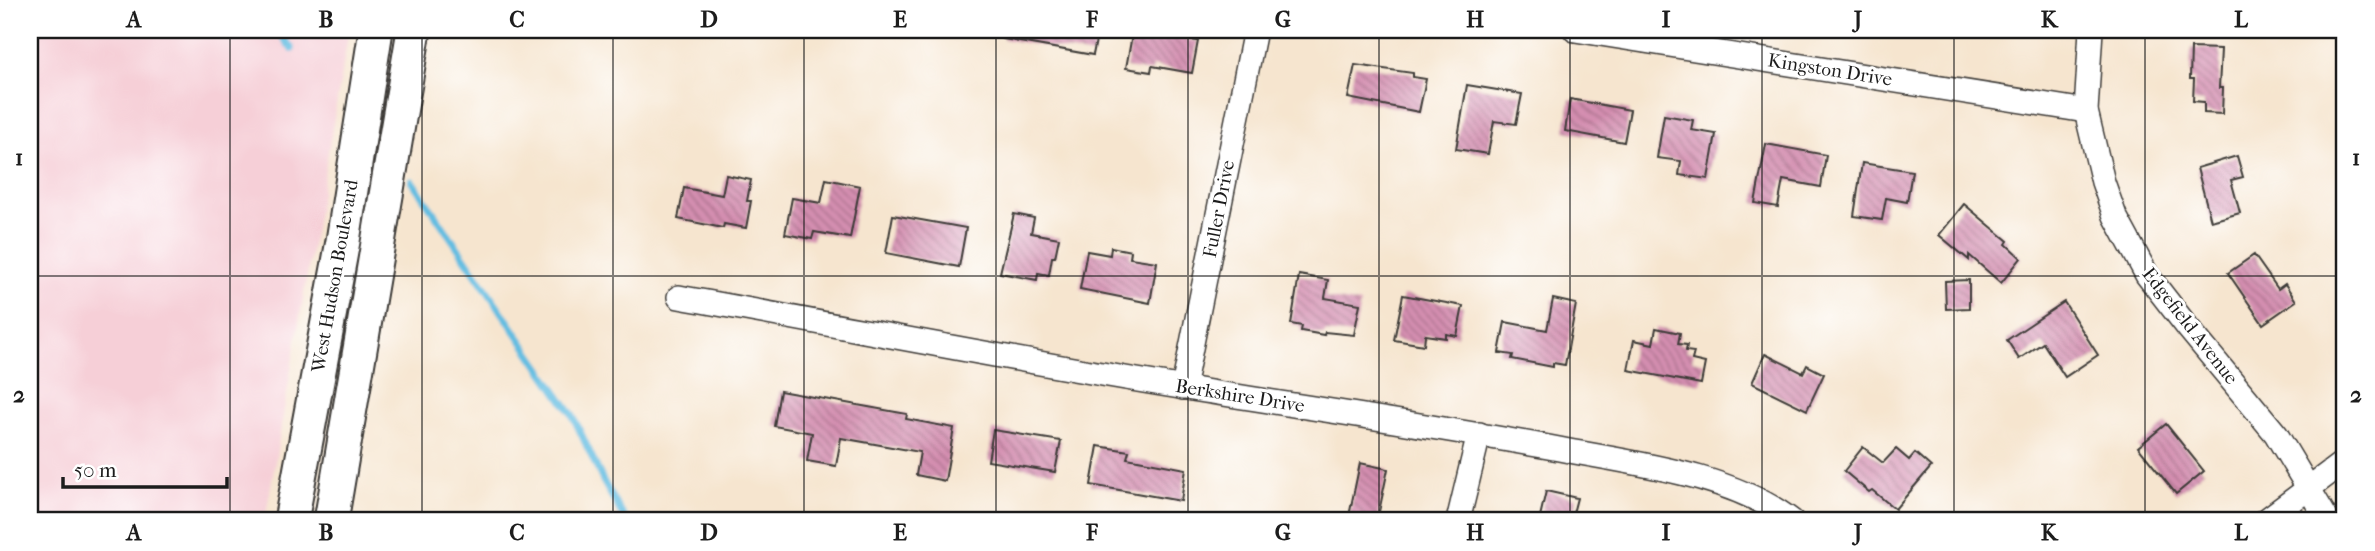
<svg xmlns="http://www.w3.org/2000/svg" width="2375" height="551" viewBox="0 0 2375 551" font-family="'IM FELL French Canon',serif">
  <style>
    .built { fill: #f6cfd7 }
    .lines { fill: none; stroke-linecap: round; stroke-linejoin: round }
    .stream { stroke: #64bde1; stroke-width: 7 }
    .building { fill: url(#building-back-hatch) }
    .minor-casing { stroke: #3d3a37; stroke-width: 26 }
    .secondary-casing { stroke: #3d3a37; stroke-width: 37 }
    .minor { stroke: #fff; stroke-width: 23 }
    .secondary { stroke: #fff; stroke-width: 33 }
    .grid { fill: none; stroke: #1c1c1c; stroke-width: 2; stroke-opacity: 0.55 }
    .labels { text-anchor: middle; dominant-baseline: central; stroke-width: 6; stroke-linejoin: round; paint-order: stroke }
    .street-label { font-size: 19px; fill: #1c1c1c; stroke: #fff }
    .neatline { fill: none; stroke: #1c1c1c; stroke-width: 2.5 }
    .grid-label { font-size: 23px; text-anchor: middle; font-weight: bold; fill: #1c1c1c }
  </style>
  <defs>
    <pattern id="building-back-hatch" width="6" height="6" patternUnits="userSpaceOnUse" patternTransform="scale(1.75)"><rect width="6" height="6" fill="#d48eb0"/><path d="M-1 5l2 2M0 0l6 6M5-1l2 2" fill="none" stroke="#ab738e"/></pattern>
  </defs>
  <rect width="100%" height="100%" fill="#fff"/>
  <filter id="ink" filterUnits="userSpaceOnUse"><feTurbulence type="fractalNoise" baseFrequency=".0143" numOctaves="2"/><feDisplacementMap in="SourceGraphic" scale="14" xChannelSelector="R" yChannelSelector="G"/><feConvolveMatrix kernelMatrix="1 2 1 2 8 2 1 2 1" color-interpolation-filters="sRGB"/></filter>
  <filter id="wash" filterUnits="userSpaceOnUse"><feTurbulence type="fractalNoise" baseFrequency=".00686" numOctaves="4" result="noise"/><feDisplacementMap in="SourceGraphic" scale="28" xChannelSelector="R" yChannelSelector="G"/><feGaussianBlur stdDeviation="1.57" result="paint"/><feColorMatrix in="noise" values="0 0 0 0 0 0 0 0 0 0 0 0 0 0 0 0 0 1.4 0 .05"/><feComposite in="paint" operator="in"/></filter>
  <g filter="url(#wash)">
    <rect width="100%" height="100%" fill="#f6e5cf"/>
    <polygon class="built" points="30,30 349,30 265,521 30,521"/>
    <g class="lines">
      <g class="stream">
        <polyline points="277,30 292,49"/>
        <polyline points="412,181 572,414 603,481 626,521"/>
      </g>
    </g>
    <g id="blocks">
      <g class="building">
        <polygon points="1004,30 1098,30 1093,55 1003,39"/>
        <polygon points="1133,30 1164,30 1182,33 1181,39 1198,41 1192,73 1152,66 1151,72 1126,68"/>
        <polygon points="2191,48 2221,49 2219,88 2223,88 2222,114 2204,113 2204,102 2193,101 2194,79 2190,79"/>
        <polygon points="1355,65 1413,73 1413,77 1426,79 1419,112 1348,98"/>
        <polygon points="1467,85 1522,94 1516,124 1494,121 1488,154 1456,149"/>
        <polygon points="1570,99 1630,110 1624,142 1565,131"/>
        <polygon points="1664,115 1693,120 1691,130 1716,134 1708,179 1679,175 1681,161 1657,158"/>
        <polygon points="1766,144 1826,155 1821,187 1783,180 1778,207 1755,203"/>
        <polygon points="2237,156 2243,177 2231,180 2240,213 2211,221 2197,168"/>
        <polygon points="1862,163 1912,171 1907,202 1886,198 1882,220 1854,216"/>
        <polygon points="726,175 751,180 747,201 751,201 746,228 724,224 723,228 678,219 684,188 722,195"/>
        <polygon points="826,179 860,186 850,238 814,232 812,239 785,234 792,198 821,203"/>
        <polygon points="1964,204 2008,241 2006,244 2021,258 2001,283 1969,255 1969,260 1939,235"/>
        <polygon points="1014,214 1034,218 1031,233 1059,238 1055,257 1052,257 1049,275 1038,273 1037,280 1000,273"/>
        <polygon points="893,215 966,228 959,267 886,253"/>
        <polygon points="1111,247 1131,251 1130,258 1157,262 1150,303 1080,289 1087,251 1110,255"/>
        <polygon points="2254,255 2278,289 2285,284 2296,301 2263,324 2228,273"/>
        <polygon points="1299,275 1328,280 1325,298 1360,304 1354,335 1325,332 1324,335 1301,331 1302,326 1291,324"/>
        <polygon points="1969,280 1969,308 1946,309 1945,281"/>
        <polygon points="1403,295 1463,306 1457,336 1446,334 1446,338 1425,335 1424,345 1394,340"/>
        <polygon points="1553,299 1576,304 1565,365 1553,363 1553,367 1512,359 1513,355 1499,353 1505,322 1547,330"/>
        <polygon points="2064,302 2098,355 2065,377 2043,343 2019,359 2007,340"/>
        <polygon points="1656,328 1680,333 1678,344 1687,345 1686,351 1694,352 1692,360 1705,363 1701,384 1628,370 1634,340 1653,344"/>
        <polygon points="1765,354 1803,373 1807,365 1824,374 1807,410 1752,383"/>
        <polygon points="780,391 907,414 906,419 954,428 945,481 916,475 920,452 841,438 836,466 807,461 812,433 774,426"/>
        <polygon points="2166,424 2204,471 2176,494 2138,447"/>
        <polygon points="993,430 1061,441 1055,472 988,461"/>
        <polygon points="1098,446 1129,451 1127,458 1186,469 1181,501 1091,485"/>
        <polygon points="1863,447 1883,463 1896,449 1909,460 1915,453 1931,467 1895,509 1872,490 1869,492 1844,471"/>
        <polygon points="1360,463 1388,469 1377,521 1348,521"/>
        <polygon points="1546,491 1577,498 1571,521 1539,521"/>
      </g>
    </g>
  </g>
  <g filter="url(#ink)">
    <use href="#blocks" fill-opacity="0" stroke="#3d3a37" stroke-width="2"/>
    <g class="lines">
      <g class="minor-casing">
        <g id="minor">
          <polyline points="1575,30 2086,111"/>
          <polyline points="2091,30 2086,111 2103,182 2115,216 2147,275 2189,329 2276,434 2328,521"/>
          <path d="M679 297C848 327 1016 361 1186 388 1310 408 1435 426 1559 449 1632 463 1732 474 1792 521"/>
          <polyline points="1183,388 1255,30"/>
          <polyline points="1458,521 1479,434"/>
          <polyline points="2265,521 2345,461"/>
        </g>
      </g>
      <g class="secondary-casing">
        <g id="secondary">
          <polyline points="291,521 343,241 376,30"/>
          <polyline points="331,521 414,30"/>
        </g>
      </g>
      <use href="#minor" class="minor"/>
      <use href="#secondary" class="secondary"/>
    </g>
  </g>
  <path class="grid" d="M230 30V521M422 30V521M613 30V521M804 30V521M996 30V521M1188 30V521M1379 30V521M1570 30V521M1762 30V521M1954 30V521M2145 30V521M30 276H2345"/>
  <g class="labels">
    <g class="street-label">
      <text transform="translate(1830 70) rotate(9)">Kingston Drive</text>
      <text transform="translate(1219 209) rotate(-79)">Fuller Drive</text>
      <text transform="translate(335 276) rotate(-80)">West Hudson Boulevard</text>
      <text transform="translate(2190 326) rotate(52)">Edgefield Avenue</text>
      <text transform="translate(1240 396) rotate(9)">Berkshire Drive</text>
    </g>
  </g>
  <rect width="2375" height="551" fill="none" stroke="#fff" stroke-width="77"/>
  <path d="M63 477v10h164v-10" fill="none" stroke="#1c1c1c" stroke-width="3.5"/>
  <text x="74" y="477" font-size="21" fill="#1c1c1c" stroke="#ffffff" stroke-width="5" paint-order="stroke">50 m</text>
  <rect x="38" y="38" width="2298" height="474" class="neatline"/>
  <g class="grid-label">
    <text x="134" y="27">A</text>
    <text x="326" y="27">B</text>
    <text x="517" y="27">C</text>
    <text x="709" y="27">D</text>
    <text x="900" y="27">E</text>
    <text x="1092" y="27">F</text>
    <text x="1283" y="27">G</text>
    <text x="1475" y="27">H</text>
    <text x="1666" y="27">I</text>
    <text x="1858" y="27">J</text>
    <text x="2049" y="27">K</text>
    <text x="2241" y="27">L</text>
    <text x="19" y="165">1</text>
    <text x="2356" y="165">1</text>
    <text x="19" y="402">2</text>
    <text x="2356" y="402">2</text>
    <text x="134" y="540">A</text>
    <text x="326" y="540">B</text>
    <text x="517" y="540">C</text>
    <text x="709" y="540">D</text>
    <text x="900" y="540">E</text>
    <text x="1092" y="540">F</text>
    <text x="1283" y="540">G</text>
    <text x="1475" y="540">H</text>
    <text x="1666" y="540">I</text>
    <text x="1858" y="540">J</text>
    <text x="2049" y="540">K</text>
    <text x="2241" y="540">L</text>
  </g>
</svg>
